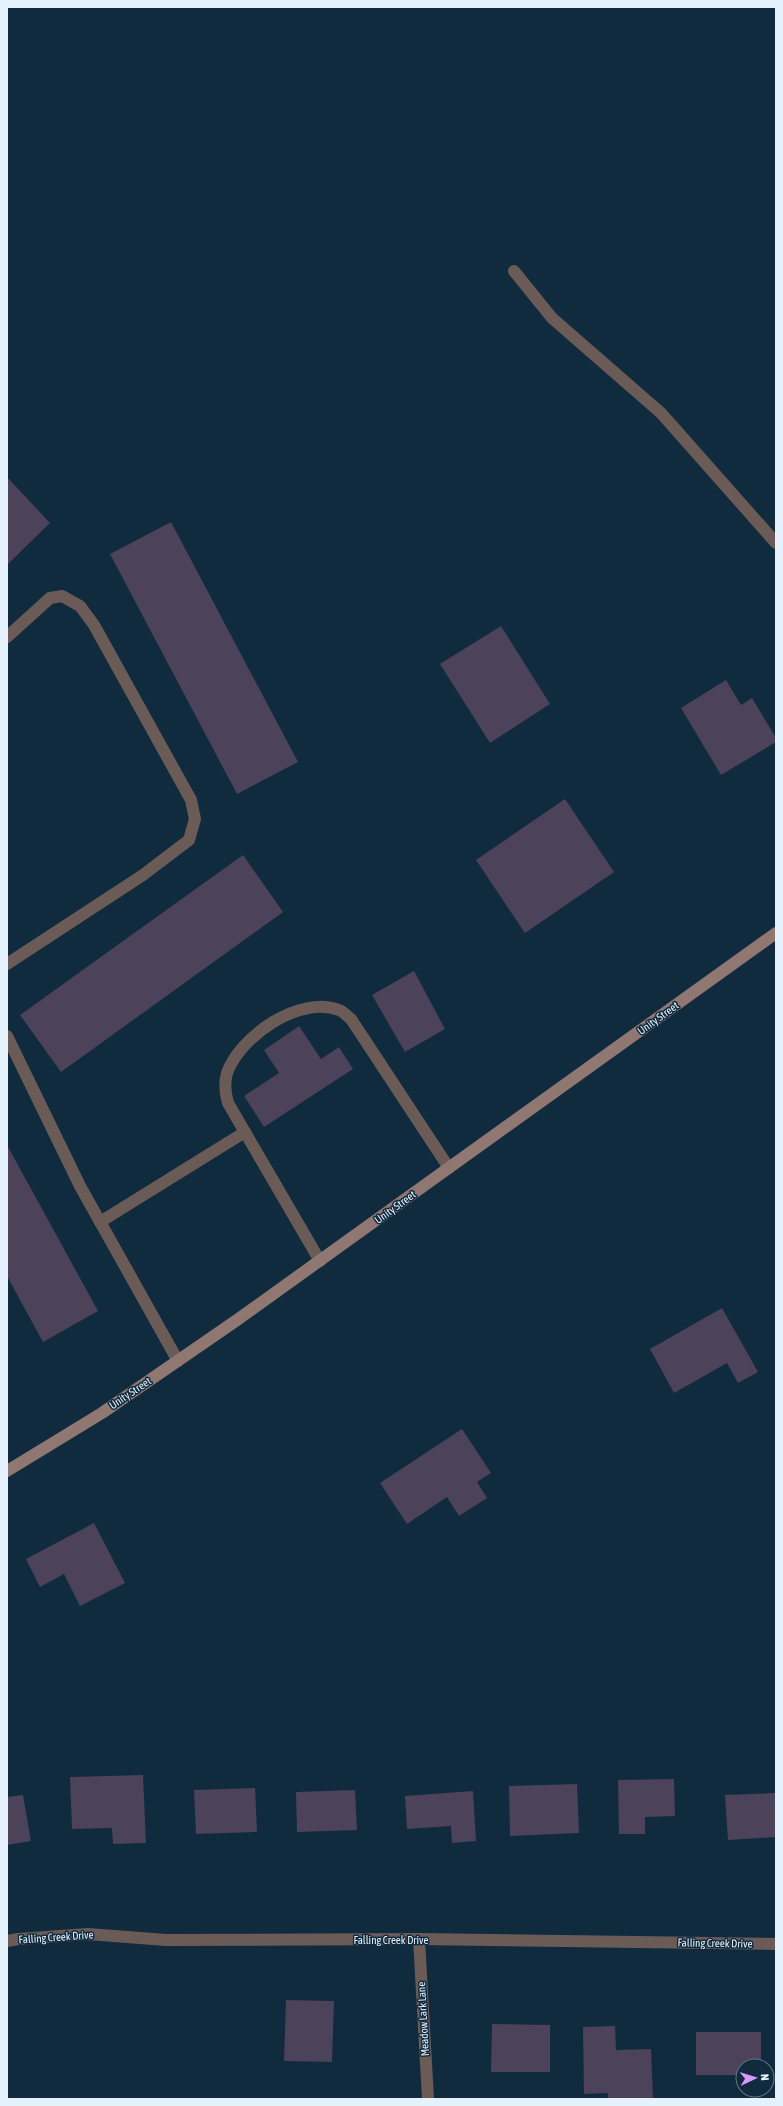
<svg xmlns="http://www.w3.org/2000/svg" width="783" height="2106" viewBox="0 0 783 2106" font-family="'Asap Condensed',sans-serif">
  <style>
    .building { fill: #4c425a }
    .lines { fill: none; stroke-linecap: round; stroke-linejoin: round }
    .lane { stroke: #6b5b57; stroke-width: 12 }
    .street { stroke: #6b5b57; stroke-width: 12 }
    .secondary { stroke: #917772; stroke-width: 12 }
    .labels { text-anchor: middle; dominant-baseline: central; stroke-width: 3; stroke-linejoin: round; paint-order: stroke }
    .street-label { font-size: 11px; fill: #e5f2fd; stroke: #102a3e }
  </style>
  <rect width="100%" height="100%" fill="#102a3e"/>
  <g class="building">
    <polygon points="7,477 50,523 7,565"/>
    <polygon points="171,522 298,762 237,794 110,554"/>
    <polygon points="501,626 550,704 490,743 440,664"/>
    <polygon points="726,680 741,705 752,698 776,738 776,742 721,775 681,708"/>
    <polygon points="565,799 614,872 525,933 476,860"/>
    <polygon points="243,855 283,912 61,1072 20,1015"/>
    <polygon points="414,971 445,1029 405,1052 372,995"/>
    <polygon points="299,1026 321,1059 339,1047 353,1069 264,1127 244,1096 279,1073 264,1050"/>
    <polygon points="7,1145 98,1311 43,1342 7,1276"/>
    <polygon points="722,1308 758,1372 738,1383 727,1363 674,1393 650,1349"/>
    <polygon points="462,1429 491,1473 477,1482 487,1498 459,1516 447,1497 407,1524 380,1483"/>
    <polygon points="94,1523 125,1583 80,1606 64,1574 40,1587 26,1559"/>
    <polygon points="143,1775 146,1843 113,1844 112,1828 72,1829 70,1777"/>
    <polygon points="674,1779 675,1816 645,1817 645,1834 619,1834 618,1780"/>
    <polygon points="577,1784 579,1833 510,1836 509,1786"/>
    <polygon points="255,1788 257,1832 196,1834 194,1790"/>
    <polygon points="355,1790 357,1830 297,1832 296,1792"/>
    <polygon points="473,1791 476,1841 452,1843 451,1826 407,1829 405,1796"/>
    <polygon points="776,1793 776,1837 728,1840 725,1795"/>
    <polygon points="23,1795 31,1841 7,1845 7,1797"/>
    <polygon points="286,2000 334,2001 332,2062 284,2061"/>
    <polygon points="492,2024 550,2025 550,2072 491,2072"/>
    <polygon points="615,2026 616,2050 651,2049 653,2099 608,2099 608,2093 584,2094 583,2027"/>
    <polygon points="696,2032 761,2032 761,2066 743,2066 743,2075 696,2075"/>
  </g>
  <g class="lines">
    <g class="lane">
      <polyline points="514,271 552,318 661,413 776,543"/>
      <polyline points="7,637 50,598 62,596 80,606 94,625 191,800 195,819 189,840 143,875 7,964"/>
      <polyline points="7,1036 80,1186 178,1361"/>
      <polyline points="100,1222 245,1132"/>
      <path d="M320 1261 228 1103C225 1093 224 1084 227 1073 240 1036 300 995 339 1010 343 1011 347 1016 351 1019L449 1168"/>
    </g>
    <g class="street">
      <polyline points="419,1939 428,2099"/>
      <polyline points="7,1941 18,1939 88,1934 166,1940 419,1939 776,1944"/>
    </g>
    <polyline class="secondary" points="7,1471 102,1413 237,1320 776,933"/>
  </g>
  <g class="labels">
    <g class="street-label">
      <text transform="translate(658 1018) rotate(-36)">Unity Street</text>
      <text transform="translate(395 1207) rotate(-36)">Unity Street</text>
      <text transform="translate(130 1393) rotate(-34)">Unity Street</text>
      <text transform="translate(56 1937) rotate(-4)">Falling Creek Drive</text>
      <text x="391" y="1940">Falling Creek Drive</text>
      <text transform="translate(715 1943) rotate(1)">Falling Creek Drive</text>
      <text transform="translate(423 2019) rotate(-93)">Meadow Lark Lane</text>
    </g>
  </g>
  <rect width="783" height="2106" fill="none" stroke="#e5f2fd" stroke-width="16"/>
  <g transform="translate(755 2078) rotate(86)"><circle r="19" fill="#102a3e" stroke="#657a8a"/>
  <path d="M0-3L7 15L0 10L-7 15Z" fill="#d89af8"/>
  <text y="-6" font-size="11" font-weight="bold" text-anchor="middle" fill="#e5f2fd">N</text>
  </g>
</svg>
